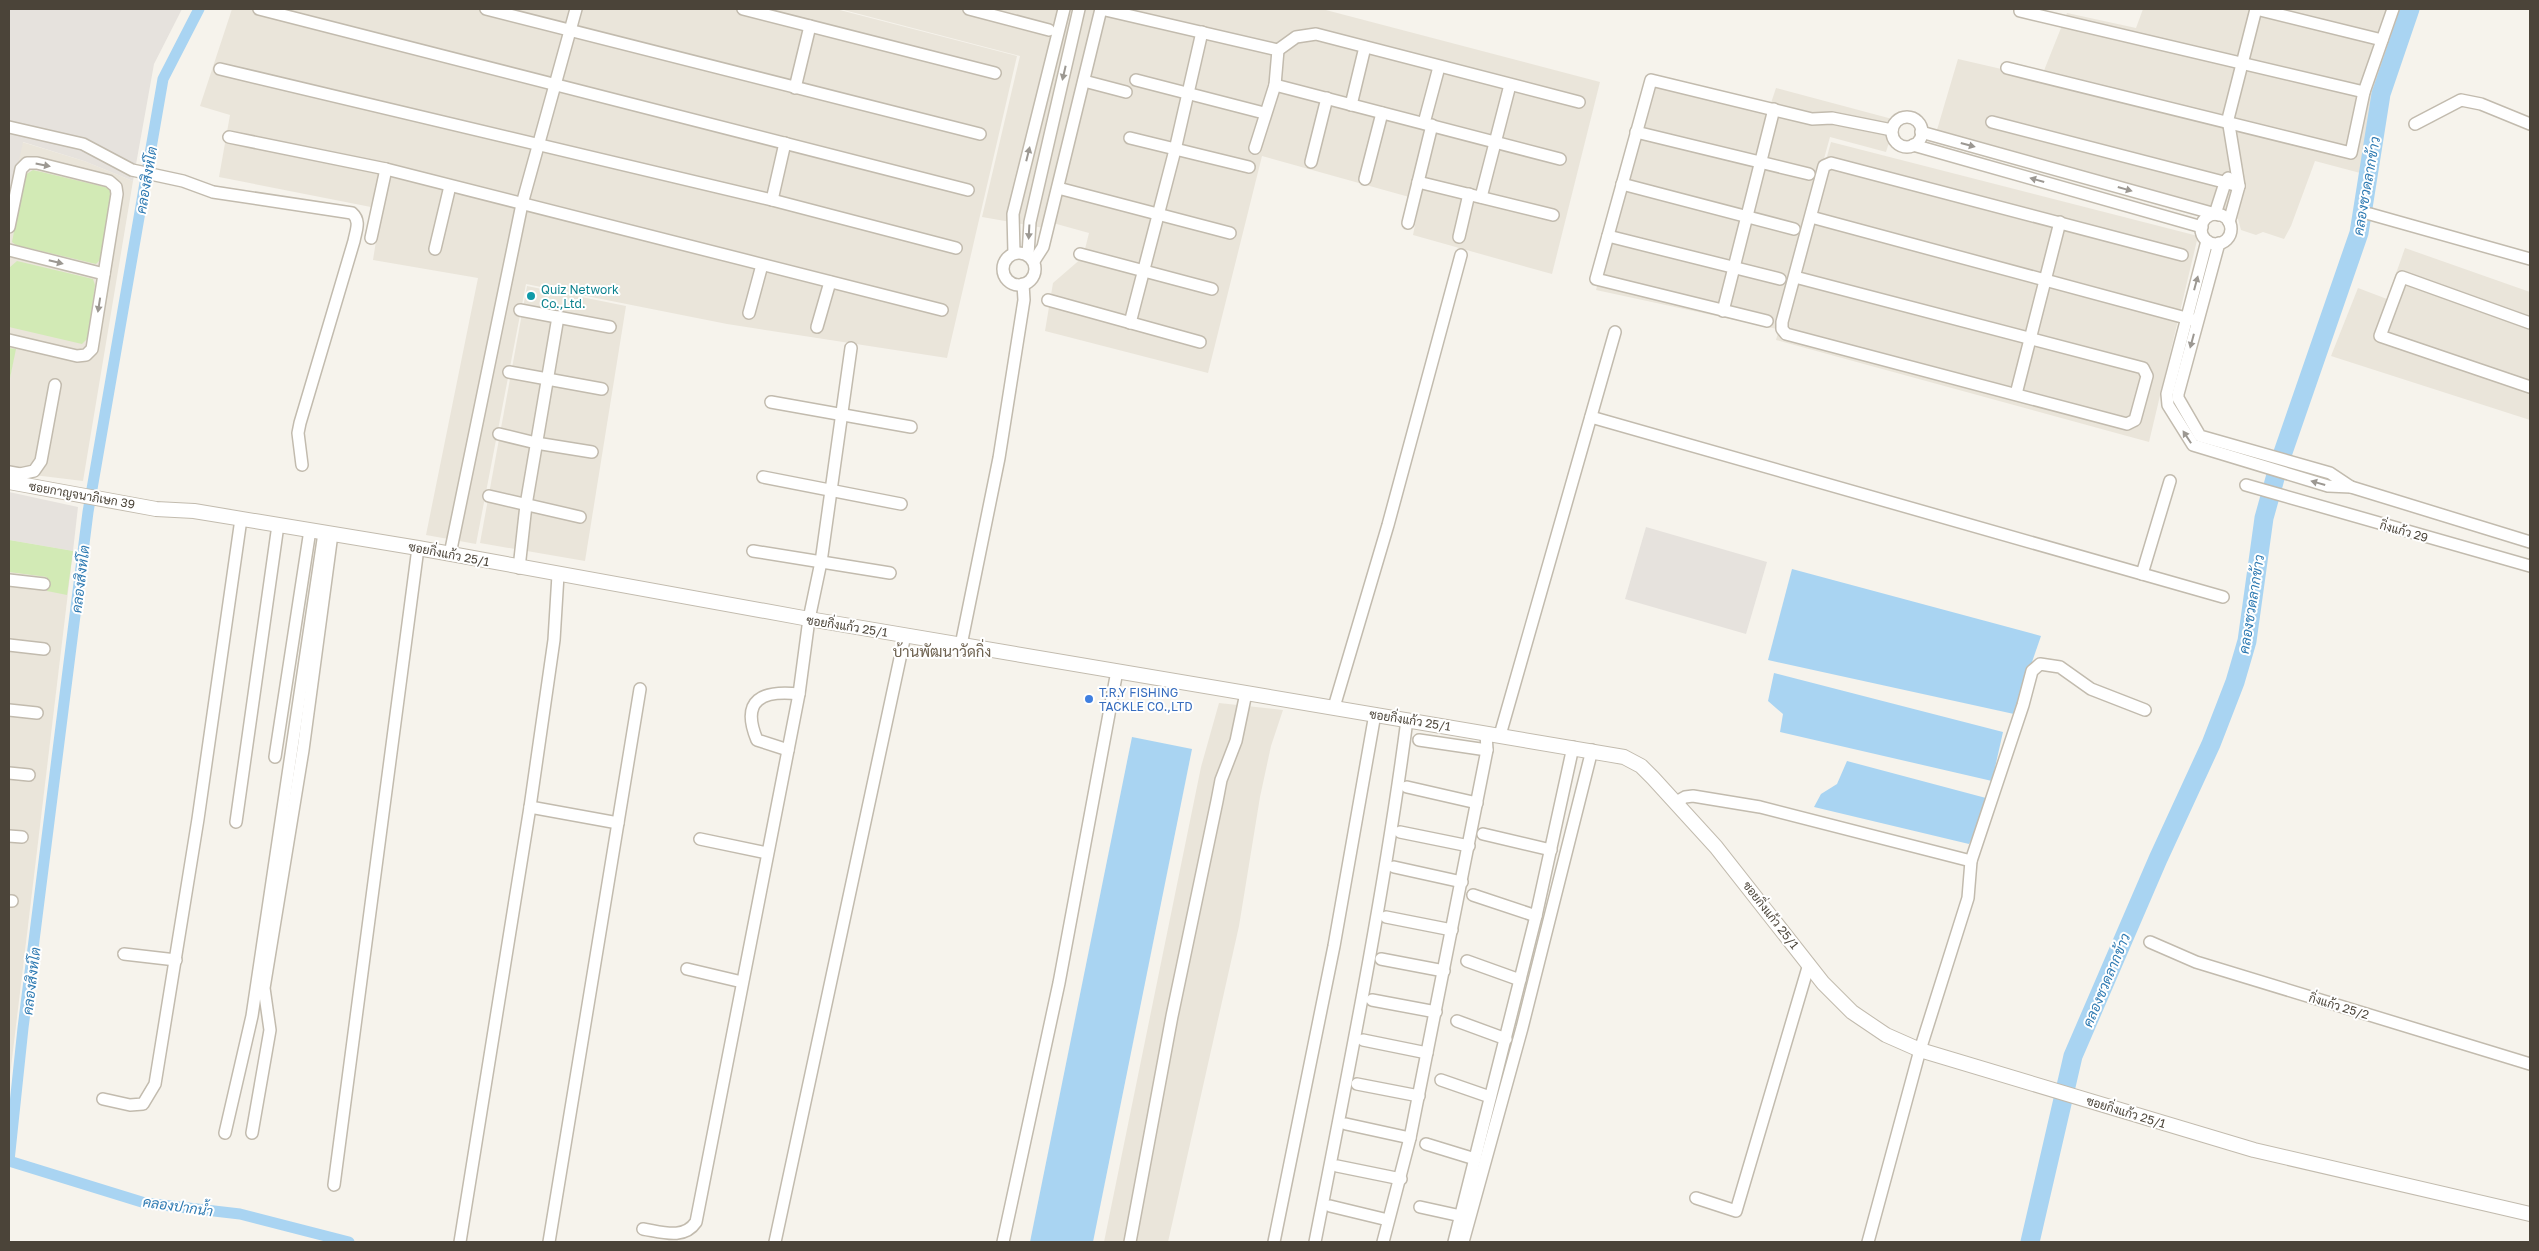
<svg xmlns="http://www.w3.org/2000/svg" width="2539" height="1251" viewBox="0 0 2539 1251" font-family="'Golos Text',Sarabun,sans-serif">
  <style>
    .residential { fill: #eae5da }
    .industrial { fill: #e6e2dd }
    .green { fill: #d2eab5 }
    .water { fill: #a9d4f2 }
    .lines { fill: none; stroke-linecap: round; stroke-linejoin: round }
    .canal { stroke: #a9d4f2; stroke-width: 11 }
    .river { stroke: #a9d4f2; stroke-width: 19 }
    .minor-casing { stroke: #c2bbae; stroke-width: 14 }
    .tertiary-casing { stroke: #c2bbae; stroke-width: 16 }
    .minor { stroke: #fff; stroke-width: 11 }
    .tertiary { stroke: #fff; stroke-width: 14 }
    .oneway { fill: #9c9892 }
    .culture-dot { fill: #0f9aa8; stroke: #fff; stroke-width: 2 }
    .shop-dot { fill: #3f7fe0; stroke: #fff; stroke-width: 2 }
    .labels { text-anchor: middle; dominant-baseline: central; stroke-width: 4; stroke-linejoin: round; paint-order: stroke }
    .culture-label { font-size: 12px; fill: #0d838f; stroke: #fff; text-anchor: start }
    .street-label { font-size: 12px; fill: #4b4439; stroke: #fff }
    .shop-label { font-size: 12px; fill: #366cbe; stroke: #fff; text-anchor: start }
    .water-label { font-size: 14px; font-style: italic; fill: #2e7ab2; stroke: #fff }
    .quarter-label { font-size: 15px; fill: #6e6250; stroke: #fff }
  </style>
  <rect width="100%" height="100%" fill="#f6f3ec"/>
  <g class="residential">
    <polygon points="232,9 836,9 1017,56 947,358 727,324 526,284 476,544 426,535 478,278 373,260 381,209 219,177 230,115 200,106"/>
    <polygon points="840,9 1322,9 1600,82 1552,274 1413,235 1420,200 1262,156 1208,373 1045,331 1053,283 1083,257 1089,233 1053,223 1050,229 982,217 1020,56"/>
    <polygon points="2143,9 2407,9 2369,116 2364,174 2315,161 2291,226 2284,239 2263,232 2256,235 2241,230 2238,219 1934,140 1958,59 2041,78 2067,13 2136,28"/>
    <polygon points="1655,79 1771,103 1776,88 1896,120 1886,152 1830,137 1777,329 1596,290"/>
    <polygon points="22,142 84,161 133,181 83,481 9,472 9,383 15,350 9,348 9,205"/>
    <polygon points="1831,142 2198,236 2149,442 1776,340"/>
    <polygon points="2405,248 2530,292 2530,420 2331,356 2358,288 2387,299"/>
    <polygon points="527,286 626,306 585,561 480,543"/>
    <polygon points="9,540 73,551 9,1084"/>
    <polygon points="1219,703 1283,710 1271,746 1260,797 1239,926 1168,1242 1104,1242 1201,767"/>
  </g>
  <g class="industrial">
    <polygon points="9,9 182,9 154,64 133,181 84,161 23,142 9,205"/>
    <polygon points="9,492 78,507 73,551 9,540"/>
    <polygon points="1646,527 1767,562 1746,634 1625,599"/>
  </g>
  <g class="green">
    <polygon points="33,170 109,188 111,194 102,258 96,264 16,245 12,242 25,175"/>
    <polygon points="17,261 93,279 95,285 88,338 82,344 9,327 9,268"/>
    <polygon points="9,348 16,349 9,383"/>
    <polygon points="9,540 73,551 67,595 47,591 47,577 9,572"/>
  </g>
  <g class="water">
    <polygon points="1792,569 2041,636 2014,714 1768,660"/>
    <polygon points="1774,673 2003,732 1992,781 1780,732 1783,714 1768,701"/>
    <polygon points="1132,737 1192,749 1093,1242 1030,1242"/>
    <polygon points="1847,761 1986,798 1982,820 1969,844 1814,807 1821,794 1837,784"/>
  </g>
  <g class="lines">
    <g class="canal">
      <polyline points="9,1161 23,1028 88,512 163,79 199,9"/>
      <polyline points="9,1161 145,1203 240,1214 349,1242"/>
    </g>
    <polyline class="river" points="2030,1242 2073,1056 2158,859 2211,744 2235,682 2247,641 2264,518 2279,464 2359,233 2381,94 2410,9"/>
    <g class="minor-casing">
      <g id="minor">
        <polyline points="259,9 968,190"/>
        <polyline points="486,9 980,134"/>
        <polyline points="743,9 995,73"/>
        <polyline points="969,9 1049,30"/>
        <polyline points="1101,9 1278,50 1275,85 1255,148"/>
        <polyline points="2256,9 2382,40"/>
        <polyline points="2020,11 2364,92"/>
        <polyline points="1278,50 1296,37 1316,34 1579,102"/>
        <polyline points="2007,68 2351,153 2364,92 2393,9"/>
        <polyline points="220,69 772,200 956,248"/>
        <polyline points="1136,80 1264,113"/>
        <polyline points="1084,81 1126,92"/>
        <polyline points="1275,85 1560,159"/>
        <polyline points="795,88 810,26"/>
        <polyline points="1351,105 1365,47"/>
        <circle cx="1907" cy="132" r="15"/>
        <polyline points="1992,122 2239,186"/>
        <polyline points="1424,123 1439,67"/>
        <polyline points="2415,124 2461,100 2481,104 2530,124"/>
        <path d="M9 127 83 144 132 170 183 181 213 192 352 213C361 221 356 230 354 241L300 423 298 433 302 465"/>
        <polyline points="1636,132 1809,174"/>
        <polyline points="1921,132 2219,215"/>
        <polyline points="229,137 386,169 942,310"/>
        <polyline points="1130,138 1249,167"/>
        <polyline points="1913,145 2202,227"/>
        <polyline points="1311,162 1327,98"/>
        <polyline points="1365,179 1382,113"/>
        <polyline points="1418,182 1553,215"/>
        <polyline points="1622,184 1794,229"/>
        <polyline points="1058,188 1230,233"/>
        <polyline points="1481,197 1510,85"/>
        <polyline points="772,200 785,143"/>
        <polyline points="2215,214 2225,183 2228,178"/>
        <polyline points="2370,214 2530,259"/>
        <circle cx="2216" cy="229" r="15"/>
        <polyline points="1811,217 2197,321"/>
        <polyline points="2229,222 2239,186 2228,119 2256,9"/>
        <polyline points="1408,223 1432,125"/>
        <polyline points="9,227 21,169 27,163 37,163 109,181 116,187 117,194 92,349 86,355 77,356 9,340"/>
        <polyline points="1608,236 1780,279"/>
        <polyline points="1459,237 1469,194"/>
        <polyline points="371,238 386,169"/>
        <polyline points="2207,241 2167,394 2168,405 2193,445 2328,486 2351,487 2530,542"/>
        <polyline points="2219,243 2178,394 2178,398 2200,436 2330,473 2351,487"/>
        <polyline points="435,249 450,186"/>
        <polyline points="9,250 104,274"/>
        <circle cx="1019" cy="269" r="16"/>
        <polyline points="1014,253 1013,214 1064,9"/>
        <polyline points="1080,254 1212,289"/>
        <polyline points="1028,255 1030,222 1079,9"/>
        <polyline points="1034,261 1043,247 1101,9"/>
        <polyline points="1795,277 2143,368 2147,376 2135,420 2127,424 1786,334 1782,329 1782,322 1824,166 1831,163 2182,255"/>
        <polyline points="1048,300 1200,342"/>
        <polyline points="520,310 610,327"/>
        <polyline points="1723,311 1774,109"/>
        <polyline points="749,313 762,265"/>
        <polyline points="1767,321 1596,279 1651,80 1812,119 1832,118 1892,130"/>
        <polyline points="1130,323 1175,150 1202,32"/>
        <polyline points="2530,323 2402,277 2380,336 2530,387"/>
        <polyline points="817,327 830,282"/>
        <polyline points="509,372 602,389"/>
        <polyline points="2016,394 2060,222"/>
        <polyline points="771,402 911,427"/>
        <polyline points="1591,417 2223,597"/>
        <polyline points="499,434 536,443 592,452"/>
        <polyline points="9,472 20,474 34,471 41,461 55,385"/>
        <polyline points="763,477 901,504"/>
        <polyline points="2246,485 2530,566"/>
        <polyline points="489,496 580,517"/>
        <polyline points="753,551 890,573"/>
        <polyline points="450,554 522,204 576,9"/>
        <polyline points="519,568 526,505 558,317"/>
        <polyline points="2142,574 2170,481"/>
        <polyline points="9,580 44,584"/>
        <polyline points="9,645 44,649"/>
        <polyline points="961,645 999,458 1024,300 1023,284"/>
        <polyline points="1334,707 1388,525 1461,255"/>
        <polyline points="9,710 37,713"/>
        <polyline points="1500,735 1615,332"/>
        <polyline points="1419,740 1487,750"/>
        <path d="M788 750 757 740C740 699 763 690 799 694"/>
        <polyline points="275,757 310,530"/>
        <polyline points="9,773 29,775"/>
        <polyline points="1407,787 1477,803"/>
        <polyline points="1676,802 1685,797 1693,796 1760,807 1971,861"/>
        <polyline points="530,807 618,823"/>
        <polyline points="236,822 278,525"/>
        <polyline points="1400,832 1469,846"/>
        <polyline points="1483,834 1551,850"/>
        <polyline points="9,836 22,837"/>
        <polyline points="700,839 767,853"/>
        <polyline points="1394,867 1462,882"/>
        <polyline points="1473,895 1536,916"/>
        <polyline points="9,901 12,901"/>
        <polyline points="1386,917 1452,930"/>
        <polyline points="2150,942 2196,962 2530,1064"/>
        <polyline points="124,954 176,960"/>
        <polyline points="1381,959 1444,971"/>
        <polyline points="1467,961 1520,980"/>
        <polyline points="687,969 742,982"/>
        <polyline points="1372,1000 1436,1012"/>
        <polyline points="1457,1021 1506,1039"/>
        <polyline points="1363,1040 1427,1053"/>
        <polyline points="1441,1080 1490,1097"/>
        <polyline points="1357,1084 1419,1096"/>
        <polyline points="103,1099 130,1105 143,1104 155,1084 198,819 241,519"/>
        <polyline points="1346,1124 1410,1138"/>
        <polyline points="225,1133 252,1016 324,533"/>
        <polyline points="252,1133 270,1030 264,988 303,750 332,534"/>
        <polyline points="1426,1144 1475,1159"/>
        <polyline points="1337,1166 1401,1179"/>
        <polyline points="334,1185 418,548"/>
        <polyline points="1696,1198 1736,1211 1809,964"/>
        <polyline points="1330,1206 1388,1220"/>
        <polyline points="1420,1207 1461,1216"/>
        <path d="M643 1229C662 1232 684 1240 696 1222L799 694 809 619 821 562 851 348"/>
        <polyline points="460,1242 530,807 554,640 558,575"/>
        <polyline points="549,1242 640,689"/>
        <polyline points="775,1242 905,635"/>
        <polyline points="1003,1242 1059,983 1117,671"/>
        <polyline points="1130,1242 1172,1016 1217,801 1221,780 1236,741 1246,693"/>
        <polyline points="1274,1242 1334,946 1375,714"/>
        <path d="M1315 1242C1349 1068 1384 895 1407 720"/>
        <polyline points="1383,1242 1410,1138 1487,750 1486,733"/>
        <polyline points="1454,1242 1536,916 1573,747"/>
        <polyline points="1463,1242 1522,1028 1592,750"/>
        <polyline points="1868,1242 1920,1050 1968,898 1971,861 2023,705 2032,671 2040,664 2060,667 2091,689 2145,710"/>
      </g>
    </g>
    <g class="tertiary-casing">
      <polyline id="tertiary" points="9,482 156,509 194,511 418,548 809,619 1624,757 1641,766 1653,778 1716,847 1823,983 1852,1012 1886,1035 1920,1050 2254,1150 2530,1214"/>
    </g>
    <use href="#minor" class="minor"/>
    <use href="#tertiary" class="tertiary"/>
  </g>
  <defs><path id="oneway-solid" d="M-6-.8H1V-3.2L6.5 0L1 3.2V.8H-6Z" transform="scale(1.25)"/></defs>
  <g class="oneway">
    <use href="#oneway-solid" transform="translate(1064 73) rotate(103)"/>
    <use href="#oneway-solid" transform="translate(1968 145) rotate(15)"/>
    <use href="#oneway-solid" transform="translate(1028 154) rotate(-76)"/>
    <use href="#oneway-solid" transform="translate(43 165) rotate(11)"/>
    <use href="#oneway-solid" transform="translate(2037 180) rotate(-164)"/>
    <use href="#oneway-solid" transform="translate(2125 189) rotate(16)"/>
    <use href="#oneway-solid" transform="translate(1029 232) rotate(93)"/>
    <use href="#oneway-solid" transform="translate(56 262) rotate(14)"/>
    <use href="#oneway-solid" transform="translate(2196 283) rotate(-75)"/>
    <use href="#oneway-solid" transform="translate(99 305) rotate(99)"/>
    <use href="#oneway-solid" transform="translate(2192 341) rotate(105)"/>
    <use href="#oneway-solid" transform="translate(2187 437) rotate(-123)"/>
    <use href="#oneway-solid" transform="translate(2318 483) rotate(-164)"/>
  </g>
  <circle class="culture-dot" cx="531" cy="296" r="5"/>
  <circle class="shop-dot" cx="1089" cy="699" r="5"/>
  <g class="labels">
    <g class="culture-label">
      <text x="541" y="289">Quiz Network<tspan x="541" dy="14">Co.,Ltd.</tspan></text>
    </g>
    <g class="street-label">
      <text transform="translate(82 495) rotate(10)">ซอยกาญจนาภิเษก 39</text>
      <text transform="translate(2404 531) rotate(16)">กิ่งแก้ว 29</text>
      <text transform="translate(449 554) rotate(11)">ซอยกิ่งแก้ว 25/1</text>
      <text transform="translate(847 626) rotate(9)">ซอยกิ่งแก้ว 25/1</text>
      <text transform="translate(1410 720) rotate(9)">ซอยกิ่งแก้ว 25/1</text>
      <text transform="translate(1771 915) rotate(52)">ซอยกิ่งแก้ว 25/1</text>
      <text transform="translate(2339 1006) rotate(17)">กิ่งแก้ว 25/2</text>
      <text transform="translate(2126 1112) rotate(17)">ซอยกิ่งแก้ว 25/1</text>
    </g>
    <g class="shop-label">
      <text x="1099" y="692">T.R.Y FISHING<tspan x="1099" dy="14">TACKLE CO.,LTD</tspan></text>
    </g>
    <g class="water-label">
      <text transform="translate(146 180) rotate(-80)">คลองสิงห์โต</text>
      <text transform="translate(2366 186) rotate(-80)">คลองชวดลากข้าว</text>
      <text transform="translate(80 579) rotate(-83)">คลองสิงห์โต</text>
      <text transform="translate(2251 604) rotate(-81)">คลองชวดลากข้าว</text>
      <text transform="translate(2106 980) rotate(-67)">คลองชวดลากข้าว</text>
      <text transform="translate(31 981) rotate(-83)">คลองสิงห์โต</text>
      <text transform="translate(178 1206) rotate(8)">คลองปากน้ำ</text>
    </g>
    <g class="quarter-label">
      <text x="942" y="651">บ้านพัฒนาวัดกิ่ง</text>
    </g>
  </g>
  <rect width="2539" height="1251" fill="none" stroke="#4b4439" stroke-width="20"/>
</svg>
